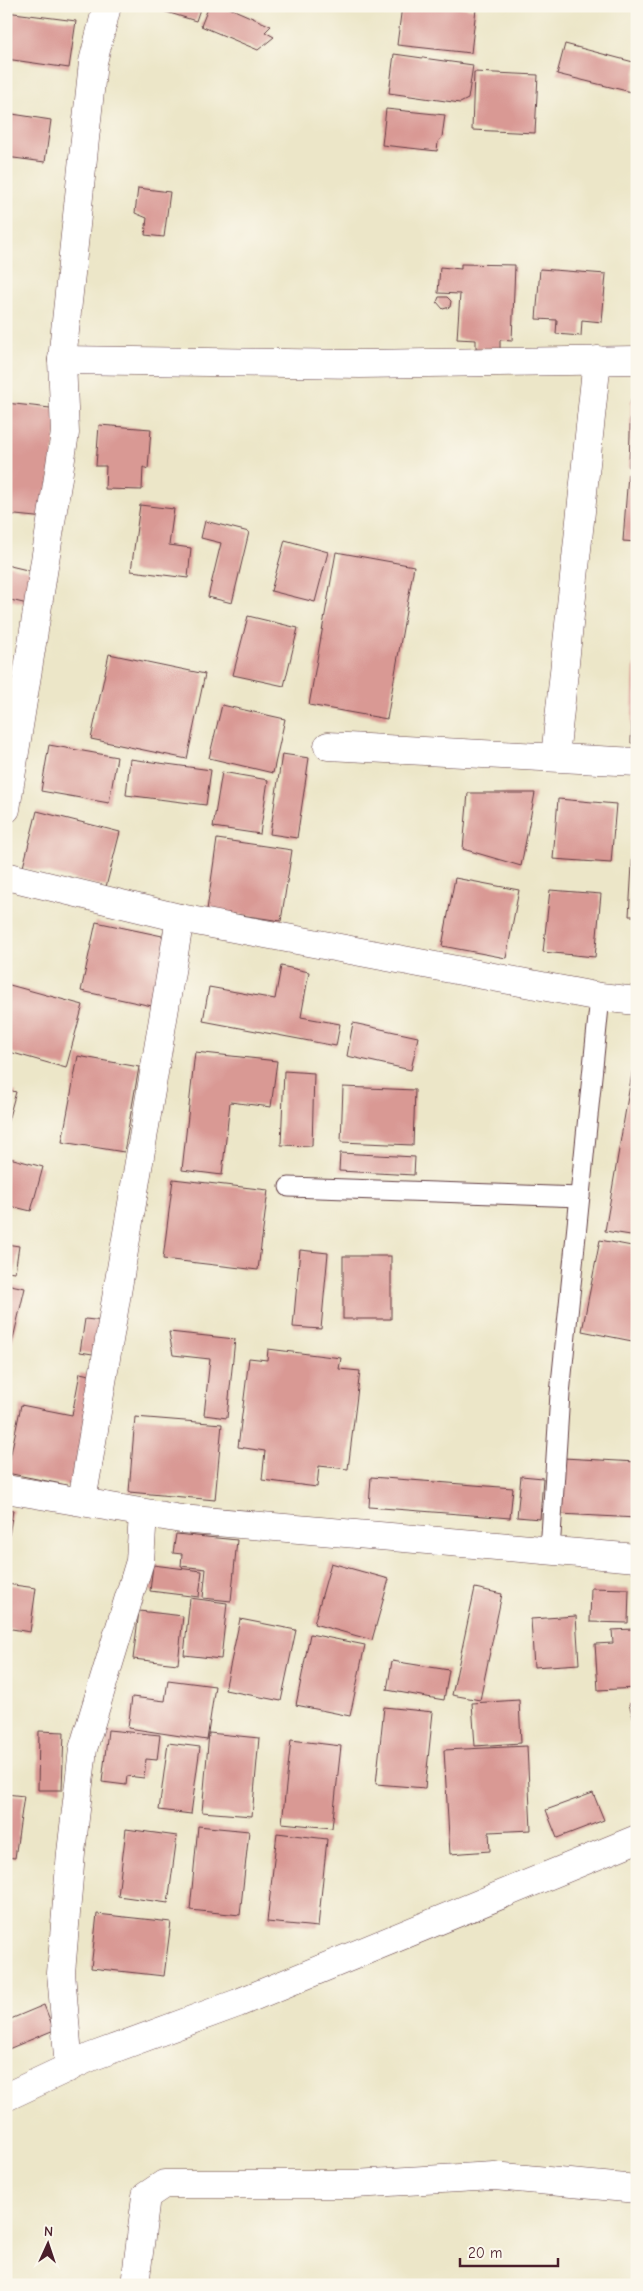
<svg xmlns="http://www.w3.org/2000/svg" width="643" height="2291" viewBox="0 0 643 2291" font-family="'Comic Neue',sans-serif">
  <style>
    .building { fill: #d99994 }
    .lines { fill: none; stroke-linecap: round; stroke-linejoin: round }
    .lane-casing { stroke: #623d43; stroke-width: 21 }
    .street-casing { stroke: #623d43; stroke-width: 29 }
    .lane { stroke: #fff; stroke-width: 19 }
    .street { stroke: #fff; stroke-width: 28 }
  </style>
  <rect width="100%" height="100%" fill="#fbf7ec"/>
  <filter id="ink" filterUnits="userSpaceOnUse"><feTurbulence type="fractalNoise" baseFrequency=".02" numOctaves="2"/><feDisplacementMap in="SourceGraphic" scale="10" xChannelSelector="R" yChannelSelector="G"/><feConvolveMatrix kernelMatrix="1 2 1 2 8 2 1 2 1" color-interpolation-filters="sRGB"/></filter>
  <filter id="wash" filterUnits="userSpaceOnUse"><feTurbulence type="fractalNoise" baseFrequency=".0096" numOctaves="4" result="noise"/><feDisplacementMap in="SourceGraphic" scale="20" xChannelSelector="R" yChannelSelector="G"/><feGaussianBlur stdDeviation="1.12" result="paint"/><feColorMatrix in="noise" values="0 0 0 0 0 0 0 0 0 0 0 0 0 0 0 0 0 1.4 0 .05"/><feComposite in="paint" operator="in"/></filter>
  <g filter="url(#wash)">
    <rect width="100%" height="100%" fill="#ece6c8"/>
    <g id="blocks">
      <g class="building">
        <polygon points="165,6 201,6 196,21 163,11"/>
        <polygon points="209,6 225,6 271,26 265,32 274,37 258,50 201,26"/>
        <polygon points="402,6 451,6 476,9 471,53 397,45"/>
        <polygon points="6,12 76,21 69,68 6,59"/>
        <polygon points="565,44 637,63 631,92 557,74"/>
        <polygon points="394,54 473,65 468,99 460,103 389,93"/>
        <polygon points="474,72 538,75 535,133 472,130"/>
        <polygon points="386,109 445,115 442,137 438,142 437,151 382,145"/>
        <polygon points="6,113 51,120 45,162 6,157"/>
        <polygon points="138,188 170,192 164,237 145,235 147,218 135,213"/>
        <polygon points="461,264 515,265 512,341 500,340 500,349 476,348 476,340 457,339 460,294 438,293 440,267 461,269"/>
        <polygon points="540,269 606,274 602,322 582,320 581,336 556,334 557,320 536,319"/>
        <polygon points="439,297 447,297 451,301 450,307 443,309 437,302"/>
        <polygon points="631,400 637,400 637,467 629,467"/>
        <polygon points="6,403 59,409 45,518 6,514"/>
        <polygon points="99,425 151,429 148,469 143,467 142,490 105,489 106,466 96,466"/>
        <polygon points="628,474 637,475 637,542 623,541"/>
        <polygon points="140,505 174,509 169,545 191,548 188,578 131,571"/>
        <polygon points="205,521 249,532 232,603 208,597 221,543 201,538"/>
        <polygon points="285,540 328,552 315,602 271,591"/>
        <polygon points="336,552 414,566 387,719 309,705"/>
        <polygon points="6,565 40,573 32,605 6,599"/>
        <polygon points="248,616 298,628 284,686 233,675"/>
        <polygon points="109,654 205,674 187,759 91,739"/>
        <polygon points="634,664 637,664 637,744 631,743"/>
        <polygon points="222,705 285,719 273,773 209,758"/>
        <polygon points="49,745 117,757 109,803 41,791"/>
        <polygon points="282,754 309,758 297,838 270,834"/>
        <polygon points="130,759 211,770 206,805 126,795"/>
        <polygon points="222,772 268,780 260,834 213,827"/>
        <polygon points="468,793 535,793 521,866 463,849"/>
        <polygon points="558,799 616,804 611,863 553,859"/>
        <polygon points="37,811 120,832 106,887 23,867"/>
        <polygon points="217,839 292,850 281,921 207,910"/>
        <polygon points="633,848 637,849 637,916 629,916"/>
        <polygon points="455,878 519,890 506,958 442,946"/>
        <polygon points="550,890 601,894 595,957 543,952"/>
        <polygon points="96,922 167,937 152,1006 81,991"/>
        <polygon points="281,966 309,972 301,1017 340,1024 336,1046 203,1021 209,987 275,999"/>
        <polygon points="6,984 83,1005 66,1068 6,1051"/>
        <polygon points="353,1023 418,1037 411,1070 347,1056"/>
        <polygon points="636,1050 637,1050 637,1236 605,1231"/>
        <polygon points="195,1052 277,1061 271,1107 230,1102 222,1175 182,1170"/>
        <polygon points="78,1056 139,1067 124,1152 62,1142"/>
        <polygon points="284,1071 314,1073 312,1146 281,1145"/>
        <polygon points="343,1087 415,1090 413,1145 341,1142"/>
        <polygon points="6,1089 16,1092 7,1124 6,1124"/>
        <polygon points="340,1153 415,1157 414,1175 339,1171"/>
        <polygon points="6,1157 43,1167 31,1211 6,1205"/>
        <polygon points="173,1179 268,1190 258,1270 163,1259"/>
        <polygon points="600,1240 637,1247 637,1316 632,1341 582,1331"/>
        <polygon points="6,1244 19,1246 15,1272 6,1271"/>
        <polygon points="300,1250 328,1253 321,1329 293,1327"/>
        <rect x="343" y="1256" width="48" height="63"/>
        <polygon points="6,1284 25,1288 8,1360 6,1359"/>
        <polygon points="85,1319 104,1321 99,1355 80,1352"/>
        <polygon points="169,1332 235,1339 227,1418 204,1415 210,1359 173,1355"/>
        <polygon points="268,1349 341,1358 339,1369 360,1371 348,1469 319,1466 317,1487 262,1480 265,1451 238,1447 249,1358 267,1360"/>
        <polygon points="80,1373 94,1376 72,1486 7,1473 21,1405 72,1415"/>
        <polygon points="135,1417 222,1424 215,1500 129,1492"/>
        <polygon points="563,1458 637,1462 637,1518 560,1514"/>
        <polygon points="521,1476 543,1478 540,1519 517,1517"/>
        <polygon points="371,1477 513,1488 510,1518 369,1507"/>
        <polygon points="6,1509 13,1510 7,1549 6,1549"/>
        <polygon points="176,1534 237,1540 231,1601 203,1598 206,1569 181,1566 182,1554 173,1553"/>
        <polygon points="331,1563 389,1579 372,1640 314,1624"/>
        <polygon points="153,1565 202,1571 199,1597 150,1591"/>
        <polygon points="6,1584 36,1588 30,1632 6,1628"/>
        <polygon points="475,1588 502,1594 480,1700 452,1695"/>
        <polygon points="591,1588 629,1589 628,1623 590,1622"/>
        <polygon points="190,1598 227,1603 221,1659 184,1655"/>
        <polygon points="139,1611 183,1616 178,1664 133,1659"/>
        <polygon points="576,1616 579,1664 534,1667 531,1619"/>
        <polygon points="240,1619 296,1630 281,1701 225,1690"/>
        <polygon points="633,1629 634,1641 637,1641 637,1688 598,1690 595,1644 613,1643 612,1630"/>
        <polygon points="310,1634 365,1645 350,1716 296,1705"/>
        <polygon points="392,1661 449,1670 444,1700 387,1690"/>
        <polygon points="168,1680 215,1686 207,1740 128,1728 132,1697 165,1701"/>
        <polygon points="519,1700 521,1743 475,1746 472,1703"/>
        <polygon points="637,1702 637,1728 636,1728 629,1704"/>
        <polygon points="384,1707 433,1712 425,1788 376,1784"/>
        <polygon points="108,1730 160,1735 157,1760 146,1759 144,1778 127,1776 126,1785 102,1782"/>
        <polygon points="39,1731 64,1732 62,1790 38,1790"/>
        <polygon points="209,1733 259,1738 252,1816 202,1812"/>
        <polygon points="291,1740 341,1746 332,1828 282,1823"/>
        <polygon points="168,1743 200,1747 191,1814 159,1810"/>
        <polygon points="527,1746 531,1830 489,1832 490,1851 450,1854 444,1750"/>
        <polygon points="593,1793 604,1820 557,1838 546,1810"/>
        <polygon points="6,1794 24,1796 15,1858 6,1857"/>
        <polygon points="198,1826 249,1831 240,1915 190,1910"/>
        <polygon points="126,1829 177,1836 168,1903 118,1896"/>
        <polygon points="277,1833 327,1839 318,1927 267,1922"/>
        <polygon points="97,1914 171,1922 164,1976 91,1968"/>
        <polygon points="44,2005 54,2030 6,2050 6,2021"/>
      </g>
    </g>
  </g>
  <g filter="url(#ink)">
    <use href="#blocks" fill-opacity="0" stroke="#623d43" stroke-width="1"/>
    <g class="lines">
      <g class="lane-casing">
        <g id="lane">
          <polyline points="289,1187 580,1197"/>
          <polyline points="550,1551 560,1394 600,997"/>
        </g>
      </g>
      <g class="street-casing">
        <g id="street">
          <polyline points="62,360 360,364 637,360"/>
          <polyline points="328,746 637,762"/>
          <polyline points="555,757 597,360"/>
          <polyline points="6,809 65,433 62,360 93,62 107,6"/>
          <polyline points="6,876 180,918 600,997 637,1001"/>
          <polyline points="6,1489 181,1519 637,1558"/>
          <polyline points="82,1501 180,918"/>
          <polyline points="69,2068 61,1973 71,1853 83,1749 140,1561 143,1514"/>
          <polyline points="6,2097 91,2057 238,2003 637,1839"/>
          <polyline points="135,2285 146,2196 164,2184 354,2184 494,2176 637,2189"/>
        </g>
      </g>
      <use href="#lane" class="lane"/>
      <use href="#street" class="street"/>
    </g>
  </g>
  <rect width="643" height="2291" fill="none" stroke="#fbf7ec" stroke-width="25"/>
  <g transform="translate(48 2244) rotate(3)" stroke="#fbf7ec" stroke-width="4" paint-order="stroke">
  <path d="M0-4L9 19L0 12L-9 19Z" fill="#4a1f2b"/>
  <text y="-8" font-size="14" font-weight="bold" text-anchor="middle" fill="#4a1f2b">N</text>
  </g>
  <path d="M460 2258v8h98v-8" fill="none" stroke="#4a1f2b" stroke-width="2.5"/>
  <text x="468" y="2258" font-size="15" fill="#4a1f2b" stroke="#fbf7ec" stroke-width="4" paint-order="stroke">20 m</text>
</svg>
